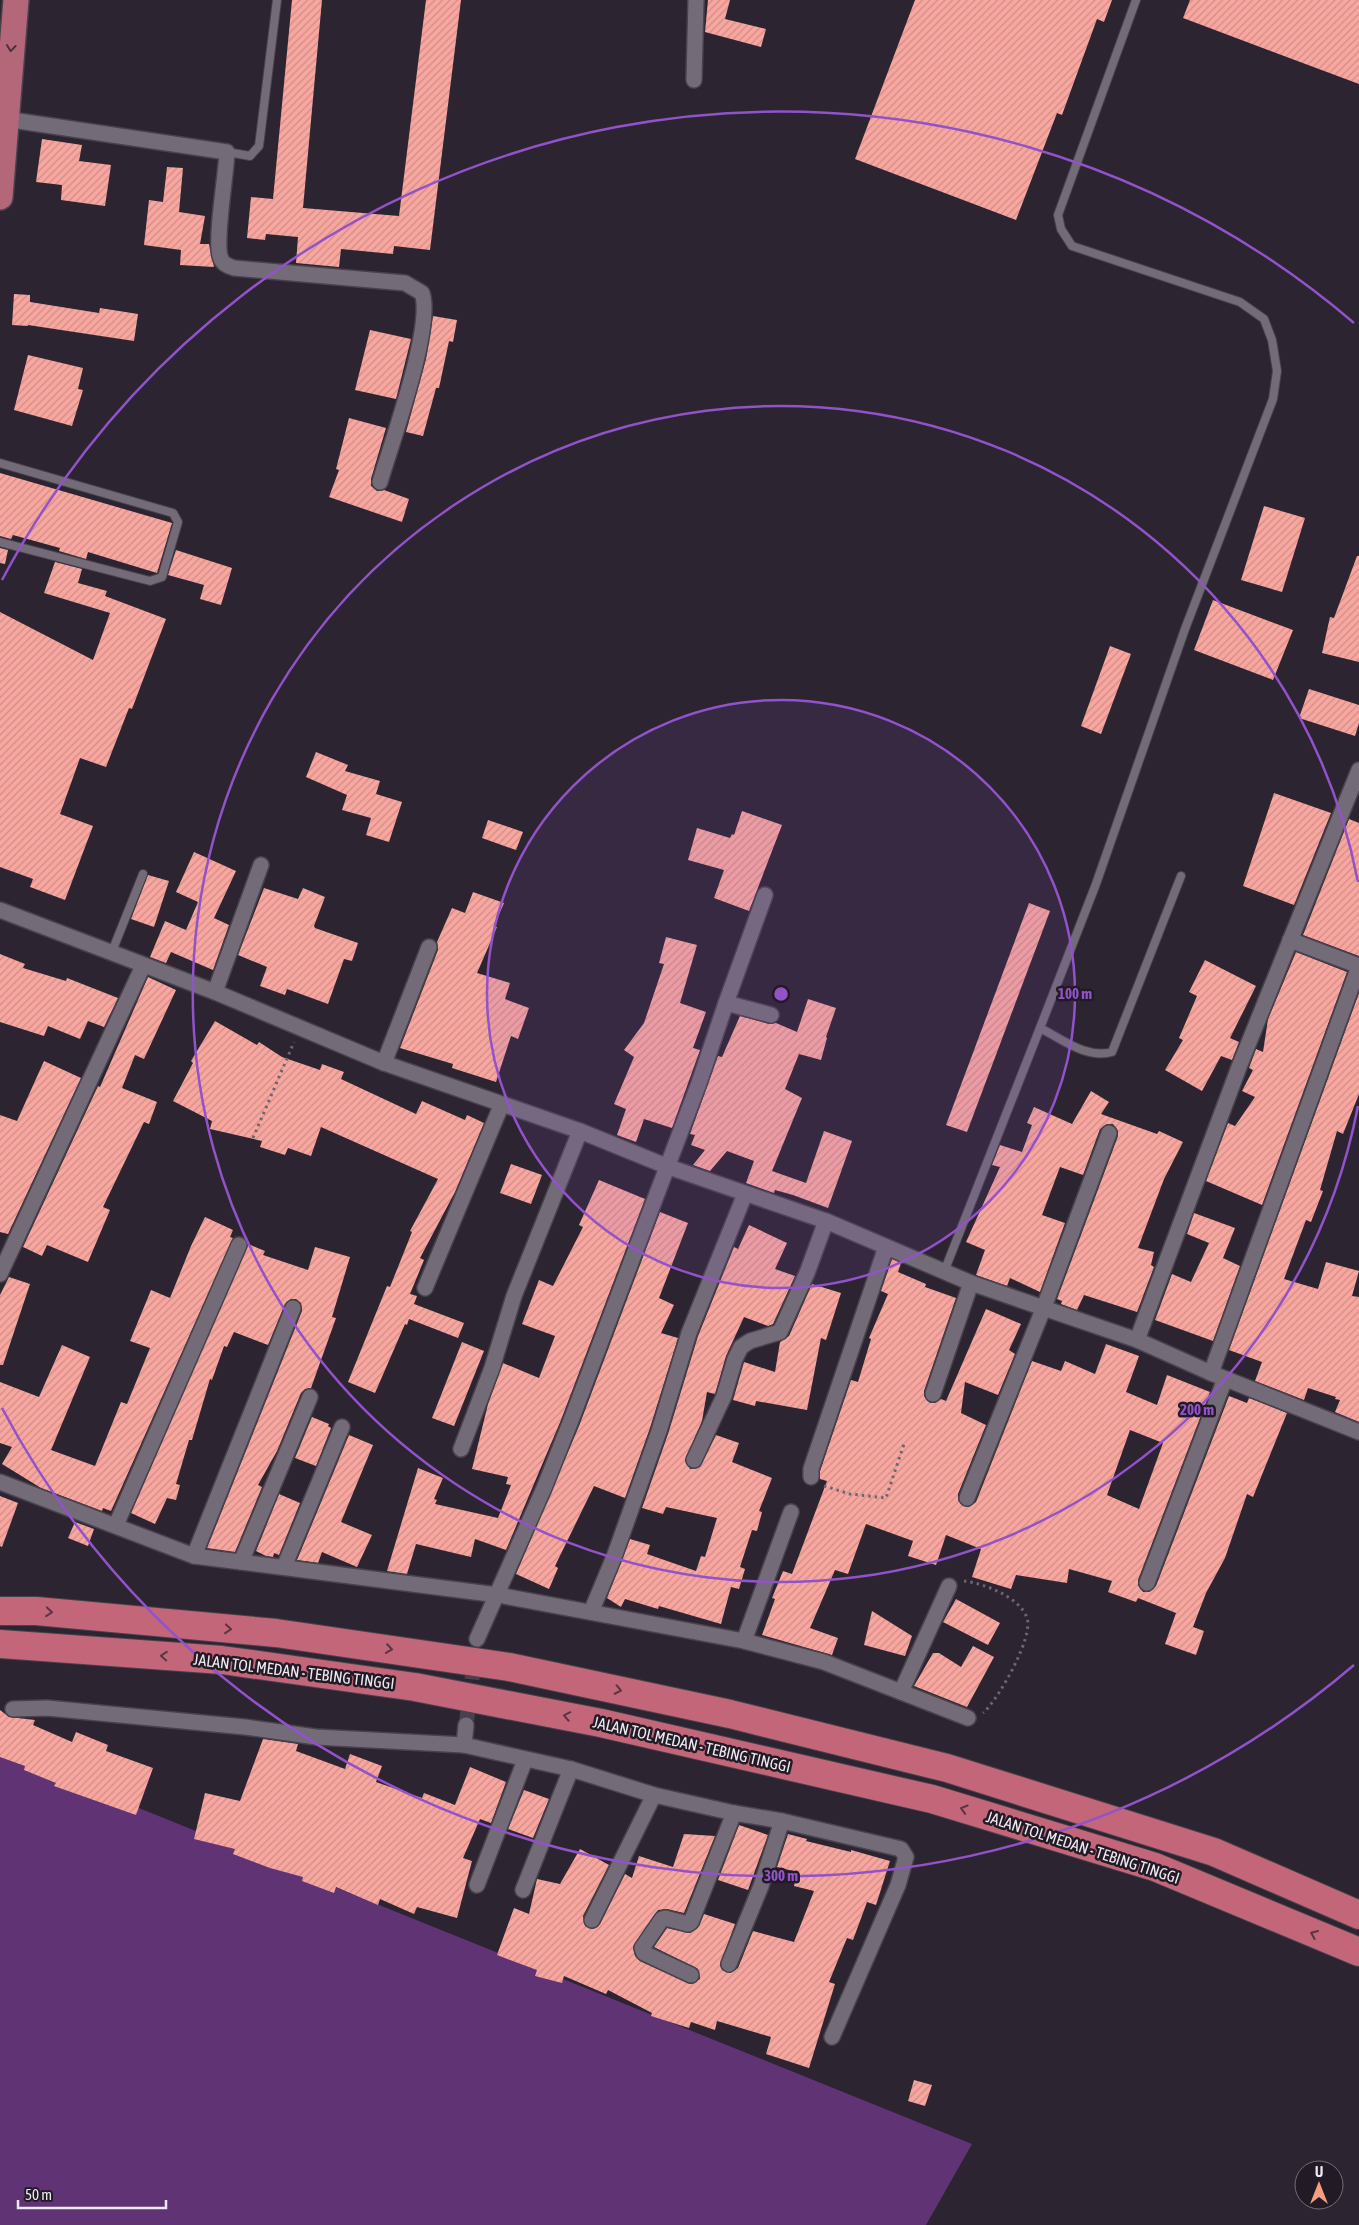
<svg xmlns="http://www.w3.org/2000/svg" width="1359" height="2225" viewBox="0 0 1359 2225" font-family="'Asap Condensed',sans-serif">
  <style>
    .green { fill: #603375 }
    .building { fill: url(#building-hatch); fill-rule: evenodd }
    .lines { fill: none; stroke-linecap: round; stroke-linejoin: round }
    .minor-tunnel { stroke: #49424d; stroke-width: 15; stroke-dasharray: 15 8; stroke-linecap: butt }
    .service-casing { stroke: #48424c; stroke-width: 10 }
    .minor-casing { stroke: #48424c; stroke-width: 18 }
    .trunk-casing { stroke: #48424c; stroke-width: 28 }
    .motorway-casing { stroke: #48424c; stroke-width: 30 }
    .path { stroke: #6d6670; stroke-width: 3; stroke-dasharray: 2.5 4; stroke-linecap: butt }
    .service { stroke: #746b79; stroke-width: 8 }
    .minor { stroke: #746b79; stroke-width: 15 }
    .trunk { stroke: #b36779; stroke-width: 25 }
    .motorway { stroke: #c36679; stroke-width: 28 }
    .oneway { stroke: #4e323f }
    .oneway2 { stroke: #5a3543 }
    .ring { fill: none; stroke: #9252c9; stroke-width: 2.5 }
    .labels { text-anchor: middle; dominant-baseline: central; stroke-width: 5; stroke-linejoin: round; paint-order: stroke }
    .street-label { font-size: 16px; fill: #eee9f1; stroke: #221b26 }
    .centre { fill: #9252c9; stroke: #221b26; stroke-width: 2.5 }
    .ring-label { font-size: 15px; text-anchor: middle; font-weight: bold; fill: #9252c9; stroke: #221b26; stroke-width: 5; stroke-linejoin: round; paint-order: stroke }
  </style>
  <defs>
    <pattern id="building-hatch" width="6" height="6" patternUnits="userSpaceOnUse" patternTransform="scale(1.25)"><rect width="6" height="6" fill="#f9a69f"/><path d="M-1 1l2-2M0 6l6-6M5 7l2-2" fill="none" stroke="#cc8e89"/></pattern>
  </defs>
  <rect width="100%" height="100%" fill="#2c2430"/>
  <polygon class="green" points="0,1752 972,2144 926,2225 0,2225"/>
  <g class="building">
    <polygon points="292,0 322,0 303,208 399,216 426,0 461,0 430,250 394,246 393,254 341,249 339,267 296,263 298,237 266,234 265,240 247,238 251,197 273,199"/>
    <polygon points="708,0 730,0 725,19 766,29 761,47 705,32"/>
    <polygon points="915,0 1112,0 1104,22 1097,19 1062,115 1057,113 1016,220 855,159"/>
    <polygon points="1190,0 1359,0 1359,84 1183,18"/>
    <polygon points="42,139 82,145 79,161 111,165 105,206 61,200 62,185 36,182"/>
    <polygon points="167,167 183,168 179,212 205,216 200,244 209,244 214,267 180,265 181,250 144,245 149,200 163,202"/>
    <polygon points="14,294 30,295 30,302 99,313 100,308 138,314 134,341 28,325 28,326 12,325"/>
    <polygon points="433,316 457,320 453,342 449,341 439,388 436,388 423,436 406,432 426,359"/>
    <polygon points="370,330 411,339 396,399 355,390"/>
    <polygon points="28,355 83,368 78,389 83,390 72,426 14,410"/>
    <polygon points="349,418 386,428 371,479 371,486 377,491 384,490 409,499 402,522 329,497 339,470 336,469"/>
    <polygon points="0,473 172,523 157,573 88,552 86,559 59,551 60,548 13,535 11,539 0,536"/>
    <polygon points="1264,506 1305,518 1282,592 1241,580"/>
    <polygon points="0,548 8,550 5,564 0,563"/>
    <polygon points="176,550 232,568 221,605 200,599 204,585 168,575"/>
    <polygon points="1357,556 1359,556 1359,662 1322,653 1330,617 1334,618"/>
    <polygon points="55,562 82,569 78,583 107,591 105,596 166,619 132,709 129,708 106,767 80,758 60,814 93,826 65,900 30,887 33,879 0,867 0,612 93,660 110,613 44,593"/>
    <polygon points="1213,600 1293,630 1273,680 1194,650"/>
    <polygon points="1110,646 1131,654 1101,734 1081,726"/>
    <polygon points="1309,689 1359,705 1359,723 1355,736 1299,718"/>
    <polygon points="316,752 348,765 345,771 380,781 376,794 402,802 389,842 366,835 371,818 342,810 347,795 306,777"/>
    <polygon points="1274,793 1331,813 1294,905 1243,886"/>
    <polygon points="742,811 782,825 749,911 714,898 724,870 688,860 697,828 730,838 732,834 734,835"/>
    <polygon points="1349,819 1359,823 1359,956 1303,935"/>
    <polygon points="488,820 523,832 516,850 482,838"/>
    <polygon points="194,852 236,871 214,918 229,925 213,970 171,952 166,963 150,957 165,921 186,930 198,902 176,892"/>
    <polygon points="148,875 169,881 154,927 131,919"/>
    <polygon points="264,888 298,899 303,888 325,897 314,926 315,928 358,943 352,961 344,959 328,1004 287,989 285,995 260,986 267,967 238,955"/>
    <polygon points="473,892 504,903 494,926 497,927 477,973 510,983 505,999 529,1008 518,1039 511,1036 496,1082 452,1068 453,1064 400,1048 438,950 437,942 452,908 465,913"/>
    <polygon points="1029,903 1050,911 967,1132 946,1125"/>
    <polygon points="666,937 697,945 680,1003 706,1012 693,1048 700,1050 672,1128 644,1119 636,1142 617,1135 626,1109 614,1104 634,1057 624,1050 644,1023 664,964 659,963"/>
    <polygon points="1296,952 1347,972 1262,1205 1206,1181 1228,1123 1235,1126 1255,1097 1242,1091 1253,1070 1249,1068 1256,1049 1263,1052 1268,1019"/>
    <polygon points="0,954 25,964 23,968 66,981 67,978 118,998 104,1027 88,1021 80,1039 48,1026 44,1036 0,1022"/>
    <polygon points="1205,960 1256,986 1230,1038 1239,1042 1232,1060 1221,1056 1202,1091 1165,1070 1183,1040 1179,1038 1197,996 1189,992"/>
    <polygon points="148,977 176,990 144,1059 135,1055 122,1088 157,1102 149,1124 144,1122 103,1207 110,1210 88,1262 47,1245 42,1256 23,1247 98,1086 100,1087"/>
    <polygon points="1359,993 1359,1094 1343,1134 1337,1131 1320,1190 1323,1191 1311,1222 1306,1220 1284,1279 1318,1289 1326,1262 1359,1271 1352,1296 1359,1297 1359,1422 1335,1412 1340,1400 1335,1399 1336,1397 1308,1388 1304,1400 1255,1381 1262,1362 1229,1350"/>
    <polygon points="808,999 836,1008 826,1037 827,1038 821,1060 799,1054 785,1089 802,1098 772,1171 806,1183 824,1131 852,1141 828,1208 793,1195 775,1190 774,1193 746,1183 754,1161 727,1151 710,1171 693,1165 705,1150 691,1145 695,1135 690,1134 718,1056 722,1057 740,1016 769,1024 776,1023 797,1032"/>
    <polygon points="215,1021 257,1045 259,1042 282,1057 320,1070 322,1064 344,1072 341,1079 416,1114 422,1101 465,1120 467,1115 484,1123 455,1192 420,1258 424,1260 410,1294 417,1296 414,1304 464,1323 458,1338 409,1319 407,1325 405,1324 375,1393 348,1382 387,1286 390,1287 412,1232 410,1231 438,1179 321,1127 311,1156 288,1148 285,1155 260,1147 262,1141 210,1129 212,1121 173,1101 193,1063 191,1061"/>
    <polygon points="44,1061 81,1078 8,1234 0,1232 0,1115 17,1121"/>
    <polygon points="1091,1091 1109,1102 1101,1114 1157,1134 1159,1131 1183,1142 1164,1179 1138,1248 1154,1252 1151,1265 1154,1267 1137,1312 1084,1295 1077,1310 1061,1304 1062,1301 1057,1299 1118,1136 1118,1131 1113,1124 1107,1124 1100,1129 1083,1175 1060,1167 1042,1215 1065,1223 1040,1292 1010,1278 1007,1286 976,1275 985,1250 966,1242 1000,1167 992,1165 1000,1145 1022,1152 1032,1125 1027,1123 1034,1107 1072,1124"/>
    <polygon points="511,1164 542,1175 531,1204 500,1193"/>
    <polygon points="599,1180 645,1199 561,1420 506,1550 475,1539 471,1557 416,1544 407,1574 387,1571 418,1468 443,1478 434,1499 437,1500 435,1504 498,1518 511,1485 506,1484 508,1477 472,1469 488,1404 503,1363 539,1378 555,1336 522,1324 539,1280 553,1286 583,1227 579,1225"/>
    <polygon points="660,1212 688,1223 659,1298 674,1305 661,1333 678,1338 650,1428 625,1498 594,1486 555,1566 558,1568 549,1589 516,1574 579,1426"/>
    <polygon points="1194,1213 1235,1228 1223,1258 1240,1266 1213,1341 1155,1320 1172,1274 1191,1282 1209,1243 1187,1234"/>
    <polygon points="205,1217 233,1230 230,1237 233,1238 111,1511 103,1508 102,1511 41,1488 2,1464 12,1447 0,1443 0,1382 39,1397 62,1345 90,1357 51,1450 95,1466 121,1402 127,1404 150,1348 130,1341 151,1290 170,1298 191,1246"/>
    <polygon points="749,1225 787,1243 775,1269 795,1276 773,1324 768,1326 744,1317 726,1356 715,1394 707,1392 702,1421 685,1460 690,1469 700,1467 716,1435 739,1443 732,1462 772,1478 759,1511 762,1512 757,1531 752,1530 740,1567 745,1569 739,1589 731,1587 721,1624 659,1606 658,1609 625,1599 621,1607 607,1598 630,1539 650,1545 647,1554 696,1571 701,1556 705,1557 717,1518 666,1507 663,1514 642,1508 668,1434 698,1336 734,1247 738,1249"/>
    <polygon points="248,1244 265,1251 263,1255 308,1270 315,1247 350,1257 332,1317 336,1318 311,1388 305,1389 301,1393 277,1451 258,1485 262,1487 235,1552 207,1548 302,1311 301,1303 296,1299 291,1299 285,1304 268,1345 234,1332 227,1347 224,1346 212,1380 210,1379 192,1440 189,1440 176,1484 180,1485 176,1500 167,1498 155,1524 131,1513"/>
    <path d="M892 1259 901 1263 898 1272 926 1284 925 1287 956 1298 924 1391V1396L930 1403H935L941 1399 946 1401 986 1309 1021 1324 1009 1350 1015 1354 998 1395 965 1382 961 1413 986 1425 958 1494V1500L963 1506 969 1507 976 1502 1032 1361 1061 1371 1065 1361 1095 1374 1106 1344 1139 1356 1126 1392 1157 1405 1167 1375 1210 1392 1138 1580V1585L1143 1592H1149L1156 1586 1229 1396 1247 1403 1249 1398 1287 1413 1253 1497 1247 1494 1225 1558 1206 1593 1193 1627 1204 1631 1196 1655 1165 1644 1176 1613 1138 1598 1136 1602 1108 1592 1112 1581 1069 1569 1067 1583 1016 1575 1011 1589 972 1577 981 1549 946 1535 936 1565 908 1556 913 1541 866 1524 848 1574 835 1570 810 1628 838 1638 832 1655 762 1635 775 1599 772 1598 783 1571 792 1574 827 1481 820 1479V1471L851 1380 858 1382 871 1339 869 1338 888 1294 881 1291ZM1130 1430 1163 1443 1139 1509 1107 1495Z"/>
    <polygon points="9,1277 30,1284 3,1365 0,1365 0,1295"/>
    <polygon points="812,1284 841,1293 826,1340 821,1338 807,1410 756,1401 755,1406 733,1400 744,1362 775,1372 780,1342 789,1336"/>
    <polygon points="462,1342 484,1351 454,1426 432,1418"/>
    <polygon points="312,1417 329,1424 328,1426 331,1428 316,1466 295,1458"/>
    <polygon points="349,1435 373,1445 341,1522 372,1535 357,1567 322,1552 318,1563 297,1560"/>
    <polygon points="279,1494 300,1503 279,1555 274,1553 273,1557 266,1556 256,1551"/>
    <polygon points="0,1496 18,1503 2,1547 0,1546"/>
    <polygon points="75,1522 94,1529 88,1546 68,1538"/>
    <polygon points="956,1599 1000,1623 988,1645 943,1622"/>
    <polygon points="872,1611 912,1636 905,1656 864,1645"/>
    <polygon points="973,1646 994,1657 967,1707 914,1686 933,1653 939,1653 961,1667"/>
    <polygon points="0,1710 9,1717 35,1720 33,1725 72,1742 76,1732 108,1745 106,1751 153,1768 136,1815 54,1786 56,1783 24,1770 25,1766 0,1757"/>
    <polygon points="263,1739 298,1744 296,1751 345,1769 350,1754 382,1766 376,1782 422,1798 424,1793 455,1805 470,1767 506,1782 491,1823 480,1819 463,1858 472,1861 457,1918 417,1907 414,1914 380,1899 378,1905 336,1887 334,1893 302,1881 303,1877 270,1868 233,1854 235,1849 194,1839 205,1793 240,1801"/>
    <polygon points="524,1790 549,1799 533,1838 508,1829"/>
    <polygon points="739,1825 768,1835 748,1890 718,1880"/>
    <polygon points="684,1834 715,1836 684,1913 667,1909 658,1910 633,1947 635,1956 640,1961 691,1984 700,1979 698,1969 654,1947 667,1928 690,1933 699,1926 704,1914 735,1924 720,1965 722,1970 730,1973 738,1968 753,1931 794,1942 814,1891 794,1886 797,1872 777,1867 788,1834 807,1839 806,1841 851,1852 851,1850 890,1861 876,1905 867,1902 853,1940 847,1938 829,1982 835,1984 809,2068 766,2054 771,2037 717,2021 715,2030 691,2022 689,2028 651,2016 652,2013 608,1990 606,1994 564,1976 562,1983 535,1976 537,1970 497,1955 514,1908 529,1914 537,1879 560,1884 580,1849 609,1865 583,1916 585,1926 593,1929 600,1924 625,1874 632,1878 639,1856 673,1867"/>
    <polygon points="914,2080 932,2085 925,2106 908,2101"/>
  </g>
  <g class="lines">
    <polyline class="minor-tunnel" points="466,1725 475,1655"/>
    <g class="service-casing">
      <g id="service">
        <path d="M1136 0 1058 215 1061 229 1072 246 1240 302 1264 319 1272 340 1277 371 1273 399 1185 629 1096 884 1040 1028C1062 1039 1086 1059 1112 1052L1181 876"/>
        <polyline points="227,152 250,156 259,146 277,0"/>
        <polyline points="0,463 173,513 178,522 162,577 150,581 0,542"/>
        <polyline points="111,954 143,874"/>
        <polyline points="944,1272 1040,1028"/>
      </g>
    </g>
    <g class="minor-casing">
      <g id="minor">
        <polyline points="694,80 696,0"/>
        <path d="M5 119 227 152C226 176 215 238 220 256 222 264 228 266 234 268L405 283 422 293C434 326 391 444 380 482"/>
        <polyline points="0,910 215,992 384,1063 580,1131 666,1166 826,1221 971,1283 1137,1340 1211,1373 1359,1432"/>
        <polyline points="1290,940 1359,966"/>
        <polyline points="215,992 261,865"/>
        <polyline points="726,1003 765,895"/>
        <polyline points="384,1063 429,947"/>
        <polyline points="0,1274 143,966"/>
        <polyline points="425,1288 501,1106"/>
        <polyline points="1137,1340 1239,1067 1359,770"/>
        <polyline points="1211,1373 1359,966"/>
        <polyline points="933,1394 971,1283"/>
        <polyline points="461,1449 492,1368 514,1296 580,1131"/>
        <polyline points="694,1460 724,1396 735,1359 741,1347 750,1341 780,1332 807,1273 826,1221"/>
        <polyline points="811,1477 811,1469 886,1247"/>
        <polyline points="0,1482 194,1556 498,1595 744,1641 824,1662 968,1718"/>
        <polyline points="967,1498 1044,1307 1109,1133"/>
        <polyline points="116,1525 239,1245"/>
        <polyline points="194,1556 293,1308"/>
        <polyline points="241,1562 310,1397"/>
        <polyline points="284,1567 342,1427"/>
        <polyline points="1147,1583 1225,1379"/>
        <polyline points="591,1612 614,1557 659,1431 689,1333 745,1194"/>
        <polyline points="477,1639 544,1488 570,1423 699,1083 726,1003 771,1015"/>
        <polyline points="744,1641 791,1512"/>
        <polyline points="901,1692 949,1586"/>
        <polyline points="13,1709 47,1708 245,1727 316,1737 464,1745 571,1769 654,1795 734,1813 782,1821 901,1849 906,1857 898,1885 832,2037"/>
        <polyline points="464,1745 466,1725"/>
        <polyline points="477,1885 525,1760"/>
        <polyline points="523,1890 571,1769"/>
        <polyline points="592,1920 654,1795"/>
        <polyline points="729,1964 761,1886 782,1821"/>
        <polyline points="691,1975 644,1953 642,1948 662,1919 665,1918 688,1924 691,1922 734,1813"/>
      </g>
    </g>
    <g class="trunk-casing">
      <polyline id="trunk" points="0,197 16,0"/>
    </g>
    <g class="motorway-casing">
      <g id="motorway">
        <polyline points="0,1611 36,1611 276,1633 509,1667 730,1714 947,1768 1214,1852 1359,1915"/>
        <polyline points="0,1644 222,1660 415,1687 601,1723 932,1799 1155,1867 1359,1952"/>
      </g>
    </g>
    <g class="path">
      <polyline points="253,1138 294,1042"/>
      <polyline points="824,1486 850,1494 886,1498 905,1441"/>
      <path d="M964 1581C983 1583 1020 1597 1027 1618 1034 1637 998 1700 983 1713"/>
    </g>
    <use href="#service" class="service"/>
    <use href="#minor" class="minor"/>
    <use href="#trunk" class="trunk"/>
    <use href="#motorway" class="motorway"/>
  </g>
  <defs><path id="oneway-chevron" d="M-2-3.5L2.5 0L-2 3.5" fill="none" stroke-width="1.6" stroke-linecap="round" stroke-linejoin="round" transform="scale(1.25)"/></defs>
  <use class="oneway" href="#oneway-chevron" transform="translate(11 48) rotate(96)"/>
  <g class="oneway2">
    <use href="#oneway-chevron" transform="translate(49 1612) rotate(5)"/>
    <use href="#oneway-chevron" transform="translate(228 1629) rotate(5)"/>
    <use href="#oneway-chevron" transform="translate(389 1649) rotate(8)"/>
    <use href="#oneway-chevron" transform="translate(164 1656) rotate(-176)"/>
    <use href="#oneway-chevron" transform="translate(618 1690) rotate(12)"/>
    <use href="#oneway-chevron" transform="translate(567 1716) rotate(-169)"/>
    <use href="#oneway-chevron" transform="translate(964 1809) rotate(-163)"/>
    <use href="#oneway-chevron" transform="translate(1314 1934) rotate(-157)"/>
  </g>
  <circle cx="781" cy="994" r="294" fill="#9252c9" fill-opacity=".12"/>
  <g class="ring">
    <circle cx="781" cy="994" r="294"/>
    <path d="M1358 1106A588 588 0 1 1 1358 882"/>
    <path d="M1354 1665A882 882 0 0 1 2 1408M2 580A882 882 0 0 1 1354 323"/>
  </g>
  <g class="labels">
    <g class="street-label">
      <text transform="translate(294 1671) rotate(7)">JALAN TOL MEDAN - TEBING TINGGI</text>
      <text transform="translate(692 1744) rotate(13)">JALAN TOL MEDAN - TEBING TINGGI</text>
      <text transform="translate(1083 1847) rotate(18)">JALAN TOL MEDAN - TEBING TINGGI</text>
    </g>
  </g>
  <circle cx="781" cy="994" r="8" class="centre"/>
  <g class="ring-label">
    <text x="1075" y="999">100 m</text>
    <text x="1197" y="1415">200 m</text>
    <text x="781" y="1881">300 m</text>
  </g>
  <g transform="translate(1319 2185)"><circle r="24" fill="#221b26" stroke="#746d77"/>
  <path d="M0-4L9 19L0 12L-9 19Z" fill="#f2a07f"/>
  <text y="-8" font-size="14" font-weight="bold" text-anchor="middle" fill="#eee9f1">U</text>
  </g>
  <path d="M18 2200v8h148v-8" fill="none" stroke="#eee9f1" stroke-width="2.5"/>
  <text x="25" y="2200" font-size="15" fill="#eee9f1" stroke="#221b26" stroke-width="4" paint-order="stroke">50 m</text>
</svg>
